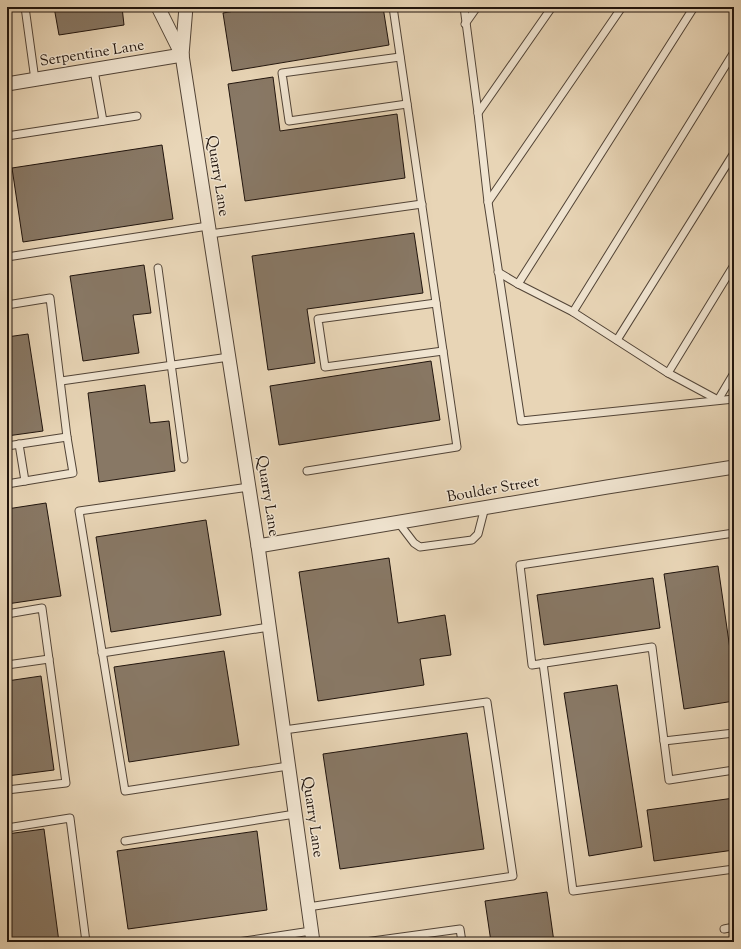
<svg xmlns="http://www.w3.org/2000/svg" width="741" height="949" viewBox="0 0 741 949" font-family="'Sorts Mill Goudy',serif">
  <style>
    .building { fill: #887865; stroke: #20140d }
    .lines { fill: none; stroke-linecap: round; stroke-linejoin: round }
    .lane-casing { stroke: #524437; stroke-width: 9 }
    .street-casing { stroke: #524437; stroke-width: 15 }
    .lane { stroke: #f0e4d0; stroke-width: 7 }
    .street { stroke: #f0e4d0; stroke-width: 13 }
    .labels { text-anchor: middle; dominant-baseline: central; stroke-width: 3; stroke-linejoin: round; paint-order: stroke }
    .street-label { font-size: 15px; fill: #20140d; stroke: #f0e4d0 }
  </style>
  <rect width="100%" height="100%" fill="#e8d5b6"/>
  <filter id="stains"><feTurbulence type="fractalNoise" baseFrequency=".005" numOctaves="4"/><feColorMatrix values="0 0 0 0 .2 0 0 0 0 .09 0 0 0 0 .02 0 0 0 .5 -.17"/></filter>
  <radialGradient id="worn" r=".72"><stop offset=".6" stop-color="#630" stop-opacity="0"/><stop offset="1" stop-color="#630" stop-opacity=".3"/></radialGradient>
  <g class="building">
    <polygon points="54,7 122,7 124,25 59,35"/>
    <polygon points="257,7 383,7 389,45 232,71 223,13"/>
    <polygon points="273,77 280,131 397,114 405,178 245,201 228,84"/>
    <polygon points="162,145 173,219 23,242 12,168"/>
    <polygon points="414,233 423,293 307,309 315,363 268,370 252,256"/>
    <polygon points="144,265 151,313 133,315 139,353 83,361 70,276"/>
    <polygon points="28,334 43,431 7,436 7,337"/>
    <polygon points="431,361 440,420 279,445 270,386"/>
    <polygon points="145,385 150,423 169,421 175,471 99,482 88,393"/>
    <polygon points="46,503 61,596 7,604 7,509"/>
    <polygon points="206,520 221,615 111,632 96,537"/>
    <polygon points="389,558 398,623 445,615 451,655 420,659 424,685 318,701 299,572"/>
    <polygon points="718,566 734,677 734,701 684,709 664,574"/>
    <polygon points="653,578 660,628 544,645 537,595"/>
    <polygon points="224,651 239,745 129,762 114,667"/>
    <polygon points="41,676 54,770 7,776 7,681"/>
    <polygon points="617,685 642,847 589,856 564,693"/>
    <polygon points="467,733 484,849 340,869 323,754"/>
    <polygon points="734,798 734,850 654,861 647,810"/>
    <polygon points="44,829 59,942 7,942 7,834"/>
    <polygon points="257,831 267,910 128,929 117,851"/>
    <polygon points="547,892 554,942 491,942 485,901"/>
  </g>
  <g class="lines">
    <g class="lane-casing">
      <g id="lane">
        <polyline points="25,7 35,80"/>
        <polyline points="464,7 478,113 488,202 521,421 734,399"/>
        <polyline points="465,24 477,7"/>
        <polyline points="400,57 282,73 289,121 407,104"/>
        <polyline points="94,70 103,121"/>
        <polyline points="478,113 552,7"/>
        <polyline points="7,136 137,116"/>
        <polyline points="488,202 622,7"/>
        <polyline points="210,234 422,204"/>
        <polyline points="7,257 208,226"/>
        <polyline points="158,268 184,459"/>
        <polyline points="498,272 518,284 573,312 668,373 718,400 734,373"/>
        <polyline points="518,284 694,7"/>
        <polyline points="436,303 318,319 325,367 443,351"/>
        <polyline points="7,305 50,298 67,437 73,473 7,484"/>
        <polyline points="573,312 734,52"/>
        <polyline points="617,340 734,153"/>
        <polyline points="668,373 734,265"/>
        <polyline points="61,381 229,357"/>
        <polyline points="19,444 25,481"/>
        <polyline points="7,446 67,437"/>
        <polyline points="307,471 457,447 393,7"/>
        <polyline points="249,487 79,511 125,791 288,766"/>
        <polyline points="398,522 414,543 420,547 472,540 478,534 485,507"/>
        <polyline points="734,533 520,565 532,665 652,647 669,780 734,770"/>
        <polyline points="7,614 42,608 66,783 7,790"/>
        <polyline points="102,653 269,627"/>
        <polyline points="543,663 573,891 734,869"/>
        <polyline points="7,665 49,659"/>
        <polyline points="284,730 487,702 513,876 308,907"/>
        <polyline points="664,741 734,733"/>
        <polyline points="7,828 70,818 86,942"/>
        <polyline points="125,841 295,814"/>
        <polyline points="724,929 734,927"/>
        <polyline points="238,942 311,931"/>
        <polyline points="365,942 460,929 462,942"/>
      </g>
    </g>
    <g class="street-casing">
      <g id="street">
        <polyline points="158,7 182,55"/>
        <polyline points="186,7 182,55 258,546 313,942"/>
        <polyline points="7,84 182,55"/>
        <polyline points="258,546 607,487 734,467"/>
      </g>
    </g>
    <use href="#lane" class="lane"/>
    <use href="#street" class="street"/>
  </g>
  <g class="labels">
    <g class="street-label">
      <text transform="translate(92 54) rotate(-9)">Serpentine Lane</text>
      <text transform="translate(217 176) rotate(81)">Quarry Lane</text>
      <text transform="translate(493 490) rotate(-10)">Boulder Street</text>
      <text transform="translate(267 496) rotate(81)">Quarry Lane</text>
      <text transform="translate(312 817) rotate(82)">Quarry Lane</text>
    </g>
  </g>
  <rect width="741" height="949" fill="none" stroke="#e8d5b6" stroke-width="24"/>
  <rect x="8" y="8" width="725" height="933" fill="none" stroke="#20140d" stroke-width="2"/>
  <rect x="12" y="12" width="717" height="925" fill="none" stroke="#20140d"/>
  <rect width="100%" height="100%" filter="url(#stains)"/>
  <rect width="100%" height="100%" fill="url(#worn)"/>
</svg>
